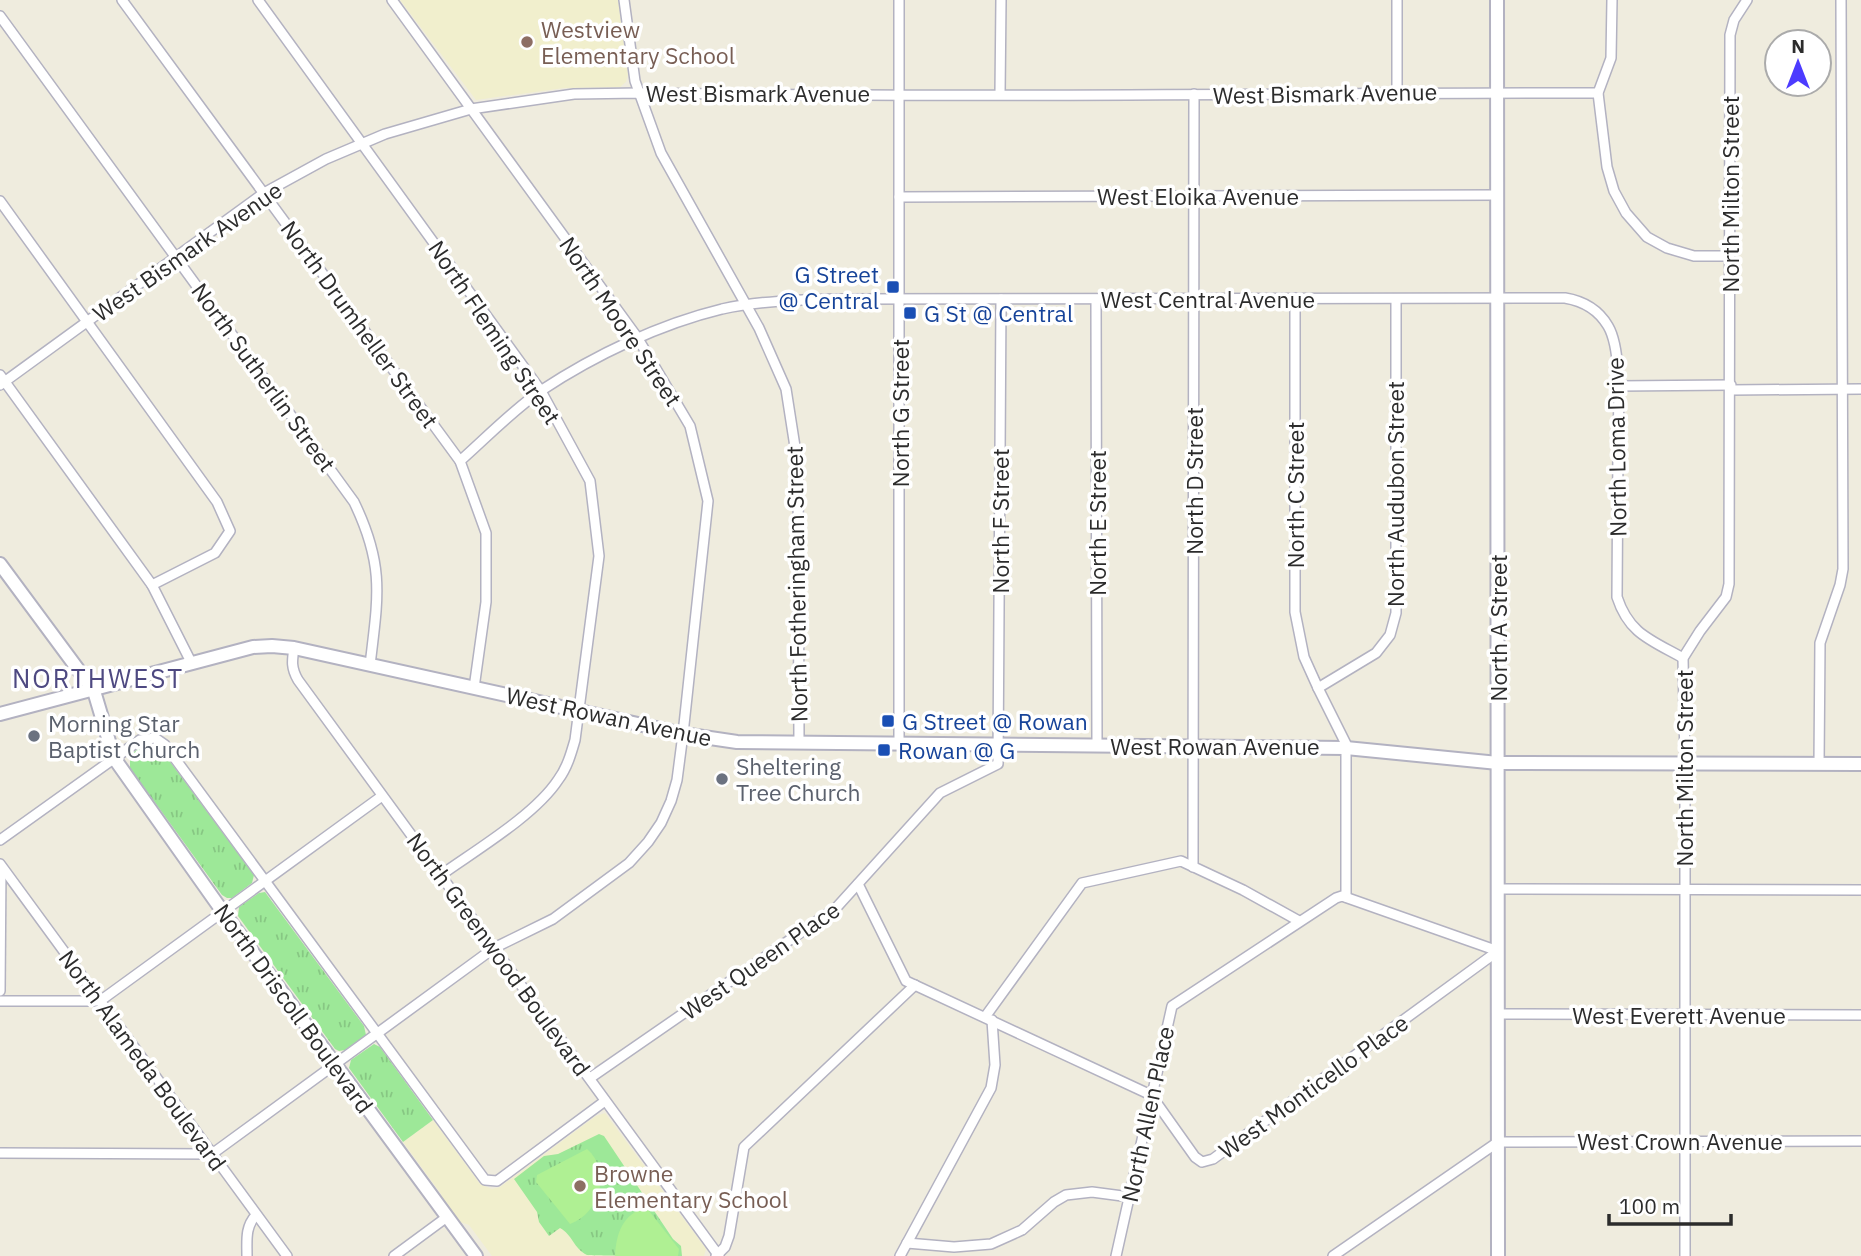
<svg xmlns="http://www.w3.org/2000/svg" width="1861" height="1256" viewBox="0 0 1861 1256" font-family="'IBM Plex Sans',sans-serif">
  <style>
    .education { fill: #f1efcd }
    .grass { fill: url(#grass-tufts) }
    .pitch { fill: #aff093 }
    .lines { fill: none; stroke-linecap: round; stroke-linejoin: round }
    .street-casing { stroke: #b3b2c1; stroke-width: 12 }
    .secondary-casing { stroke: #b3b2c1; stroke-width: 16 }
    .street { stroke: #fff; stroke-width: 9 }
    .secondary { stroke: #fff; stroke-width: 12 }
    .education-dot { fill: #8d6e63; stroke: #fff; stroke-width: 2.5 }
    .transit-dot { fill: #1a4fb4; stroke: #fff; stroke-width: 2.5 }
    .worship-dot { fill: #6b7280; stroke: #fff; stroke-width: 2.5 }
    .labels { text-anchor: middle; dominant-baseline: central; stroke-width: 7; stroke-linejoin: round; paint-order: stroke }
    .education-label { font-size: 23px; fill: #785e54; stroke: #fff; text-anchor: start }
    .street-label { font-size: 23px; fill: #2c2c2c; stroke: #fff }
    .transit-label { font-size: 23px; fill: #164399; stroke: #fff; text-anchor: start }
    .worship-label { font-size: 23px; fill: #5b616d; stroke: #fff; text-anchor: start }
    .quarter-label { font-size: 26px; letter-spacing: 2px; fill: #4e4981; stroke: #fff }
  </style>
  <defs>
    <pattern id="grass-tufts" width="24" height="20" patternUnits="userSpaceOnUse" patternTransform="scale(1.75)"><rect width="24" height="20" fill="#9de898"/><path d="M3 7l-1-3M5 7V3M7 7l1-3M15 17l-1-3M17 17v-4M19 17l1-3" fill="none" stroke="#87c783"/></pattern>
  </defs>
  <rect width="100%" height="100%" fill="#efecde"/>
  <g class="education">
    <polygon points="400,0 618,0 628,75 626,82 620,87 564,88 476,100"/>
    <polygon points="605,1113 706,1249 704,1256 492,1256 469,1225 457,1221 442,1200 441,1194 403,1142 433,1120 480,1184 492,1189 500,1187 596,1116"/>
  </g>
  <g class="grass">
    <polygon points="153,744 160,748 254,875 252,883 232,898 227,898 222,895 130,768 130,755 143,745"/>
    <polygon points="265,892 364,1026 366,1035 345,1050 339,1051 335,1049 238,916 239,907 259,893"/>
    <polygon points="374,1044 380,1047 433,1120 403,1142 349,1068 351,1060"/>
    <path d="M599 1134 604 1136 673 1239 681 1246 682 1256C667 1256 596 1256 587 1255 574 1249 572 1234 560 1228L549 1236 539 1222 537 1212 514 1179 544 1156 558 1154Z"/>
  </g>
  <g class="pitch">
    <path d="M587 1149C612 1171 600 1213 570 1224L536 1182 537 1175Z"/>
    <path d="M646 1207 679 1249 678 1256H615C616 1233 623 1214 646 1207Z"/>
  </g>
  <g class="lines">
    <g class="street-casing">
      <g id="street">
        <polyline points="122,0 460,461 486,533 486,602 474,688"/>
        <path d="M258 0 541 391 590 481 599 556 575 740C571 754 567 768 558 780 535 815 476 850 441 875"/>
        <polyline points="624,0 635,81 661,153 759,328 786,389 798,466 799,742"/>
        <polyline points="899,0 899,743"/>
        <polyline points="1397,0 1397,91"/>
        <polyline points="1612,0 1611,58 1598,93 1607,167 1614,191 1626,213 1647,237 1667,248 1694,256 1729,256"/>
        <path d="M0 16 354 502C385 566 378 597 370 665"/>
        <polyline points="1000,94 1001,0"/>
        <polyline points="899,197 1497,195"/>
        <polyline points="0,201 217,502 230,531 215,553 152,585"/>
        <polyline points="1295,298 1295,612 1304,657 1318,688"/>
        <polyline points="1096,300 1097,745"/>
        <polyline points="0,375 152,585 192,664"/>
        <path d="M0 385 264 193 326 159 385 134 471 109 574 94 639 93C959 98 1278 93 1598 93"/>
        <polyline points="1618,386 1731,385"/>
        <polyline points="1731,390 1861,389"/>
        <path d="M460 461C486 438 514 409 542 390 595 355 660 324 722 309 759 301 797 300 835 299L1565 298C1583 301 1598 309 1608 326 1623 351 1618 417 1618 447 1618 497 1617 547 1617 597 1629 634 1651 640 1683 658"/>
        <path d="M294 648C292 661 291 668 298 680L719 1256"/>
        <polyline points="1819,764 1820,643 1840,585 1843,569 1841,0"/>
        <polyline points="0,840 140,740 155,738 165,745 485,1180 497,1181 605,1101"/>
        <polyline points="0,864 287,1256"/>
        <polyline points="1193,867 1194,94"/>
        <polyline points="858,884 906,981 1151,1095 1195,1157 1202,1162 1213,1159 1498,951"/>
        <polyline points="1498,889 1861,890"/>
        <polyline points="1346,897 1346,744 1318,688 1376,653 1390,635 1396,613 1396,299"/>
        <polyline points="0,991 1,867"/>
        <polyline points="0,1001 100,1001 382,796"/>
        <polyline points="1498,1014 1861,1015"/>
        <polyline points="985,1017 1082,883 1181,861 1243,890 1299,921"/>
        <polyline points="590,1078 836,908 940,793 998,764 1001,299"/>
        <polyline points="0,1153 212,1154 494,948 553,919 629,863 648,842 661,823 671,801 677,780 683,734 708,501 690,426 637,337 392,0"/>
        <polyline points="907,1243 954,1247 991,1244 1022,1230 1054,1202 1066,1195 1092,1192 1130,1197"/>
        <path d="M247 1256C247 1240 245 1227 256 1215"/>
        <polyline points="394,1256 447,1217"/>
        <polyline points="716,1256 725,1247 729,1236 744,1147 915,985"/>
        <polyline points="900,1256 991,1088 995,1065 992,1020"/>
        <polyline points="1116,1256 1172,1006 1336,898 1342,896 1498,951"/>
        <polyline points="1333,1256 1498,1142 1861,1141"/>
        <polyline points="1685,1256 1685,763 1683,658 1700,631 1726,597 1729,584 1730,35 1734,20 1747,0"/>
      </g>
    </g>
    <g class="secondary-casing">
      <g id="secondary">
        <polyline points="1497,0 1498,1256"/>
        <polyline points="0,564 94,691 114,758 223,912 476,1256"/>
        <polyline points="0,714 253,647 272,646 294,648 683,734 737,742 1346,748 1498,763 1861,764"/>
      </g>
    </g>
    <use href="#street" class="street"/>
    <use href="#secondary" class="secondary"/>
  </g>
  <g class="education-dot">
    <circle cx="527" cy="42" r="7"/>
    <circle cx="580" cy="1186" r="7"/>
  </g>
  <g class="transit-dot">
    <rect x="886" y="280" width="14" height="14" rx="3.5"/>
    <rect x="903" y="306" width="14" height="14" rx="3.5"/>
    <rect x="881" y="714" width="14" height="14" rx="3.5"/>
    <rect x="877" y="743" width="14" height="14" rx="3.5"/>
  </g>
  <g class="worship-dot">
    <circle cx="34" cy="736" r="7"/>
    <circle cx="722" cy="779" r="7"/>
  </g>
  <g class="labels">
    <g class="education-label">
      <text x="541" y="29">Westview<tspan x="541" dy="26">Elementary School</tspan></text>
      <text x="594" y="1173">Browne<tspan x="594" dy="26">Elementary School</tspan></text>
    </g>
    <g class="street-label">
      <text x="758" y="93">West Bismark Avenue</text>
      <text transform="translate(1325 93) rotate(-1)">West Bismark Avenue</text>
      <text transform="translate(1730 194) rotate(-90)">North Milton Street</text>
      <text x="1198" y="196">West Eloika Avenue</text>
      <text transform="translate(187 251) rotate(-35)">West Bismark Avenue</text>
      <text x="1208" y="299">West Central Avenue</text>
      <text transform="translate(621 321) rotate(56)">North Moore Street</text>
      <text transform="translate(360 324) rotate(54)">North Drumheller Street</text>
      <text transform="translate(495 332) rotate(56)">North Fleming Street</text>
      <text transform="translate(264 377) rotate(54)">North Sutherlin Street</text>
      <text transform="translate(900 413) rotate(-90)">North G Street</text>
      <text transform="translate(1616 447) rotate(-91)">North Loma Drive</text>
      <text transform="translate(1194 481) rotate(-90)">North D Street</text>
      <text transform="translate(1395 494) rotate(-90)">North Audubon Street</text>
      <text transform="translate(1295 495) rotate(-90)">North C Street</text>
      <text transform="translate(1000 521) rotate(-90)">North F Street</text>
      <text transform="translate(1097 523) rotate(-90)">North E Street</text>
      <text transform="translate(796 584) rotate(-91)">North Fotheringham Street</text>
      <text transform="translate(1498 628) rotate(-90)">North A Street</text>
      <text transform="translate(609 716) rotate(12)">West Rowan Avenue</text>
      <text x="1215" y="746">West Rowan Avenue</text>
      <text transform="translate(1684 768) rotate(-90)">North Milton Street</text>
      <text transform="translate(499 954) rotate(54)">North Greenwood Boulevard</text>
      <text transform="translate(760 960) rotate(-35)">West Queen Place</text>
      <text transform="translate(294 1008) rotate(54)">North Driscoll Boulevard</text>
      <text x="1679" y="1015">West Everett Avenue</text>
      <text transform="translate(143 1060) rotate(54)">North Alameda Boulevard</text>
      <text transform="translate(1313 1086) rotate(-36)">West Monticello Place</text>
      <text transform="translate(1147 1114) rotate(-78)">North Allen Place</text>
      <text x="1680" y="1141">West Crown Avenue</text>
    </g>
    <g class="transit-label">
      <text x="879" y="274" text-anchor="end">G Street<tspan x="879" dy="26">@ Central</tspan></text>
      <text x="924" y="313">G St @ Central</text>
      <text x="902" y="721">G Street @ Rowan</text>
      <text x="898" y="750">Rowan @ G</text>
    </g>
    <g class="worship-label">
      <text x="48" y="723">Morning Star<tspan x="48" dy="26">Baptist Church</tspan></text>
      <text x="736" y="766">Sheltering<tspan x="736" dy="26">Tree Church</tspan></text>
    </g>
    <g class="quarter-label">
      <text x="98" y="678">NORTHWEST</text>
    </g>
  </g>
  <g transform="translate(1798 63)"><circle r="33" fill="#ffffff" stroke="#ababab" stroke-width="2"/>
  <path d="M0-5L12 26L0 18L-12 26Z" fill="#4c3bff"/>
  <text y="-10" font-size="19" font-weight="bold" text-anchor="middle" fill="#2c2c2c">N</text>
  </g>
  <path d="M1609 1214v10h122v-10" fill="none" stroke="#2c2c2c" stroke-width="3.5"/>
  <text x="1619" y="1214" font-size="21" fill="#2c2c2c" stroke="#ffffff" stroke-width="5" paint-order="stroke">100 m</text>
</svg>
